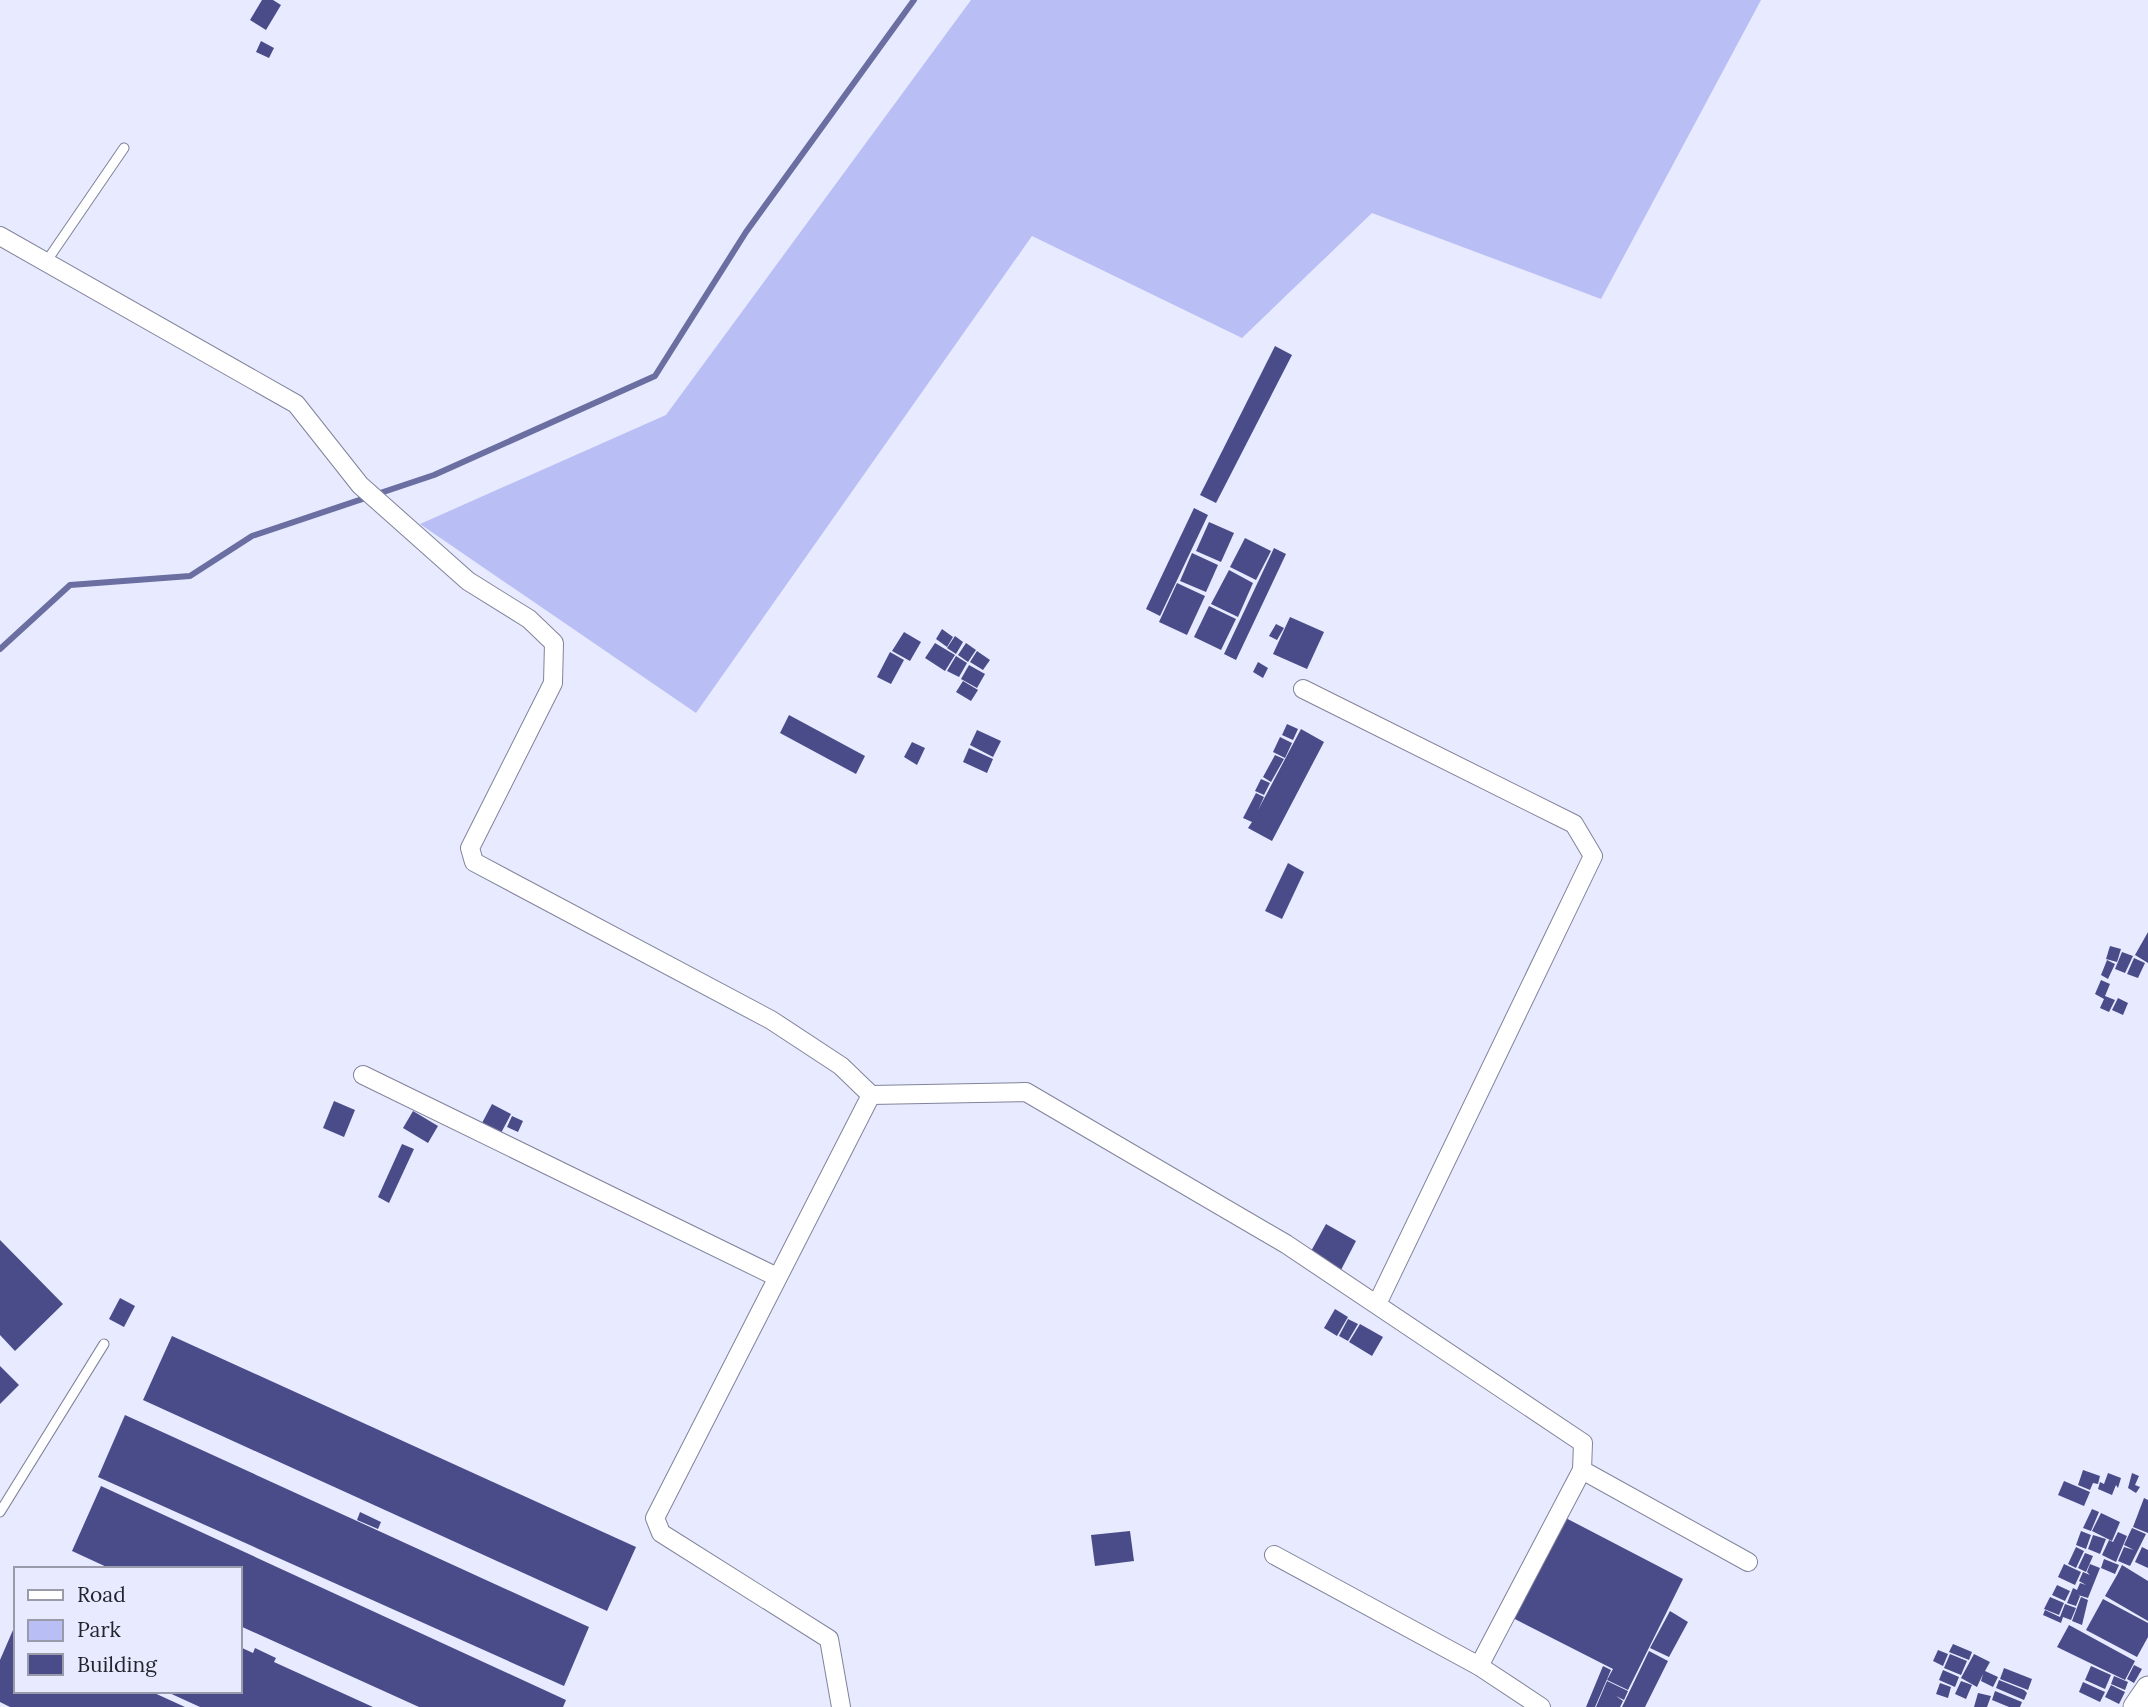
<svg xmlns="http://www.w3.org/2000/svg" width="2148" height="1707" viewBox="0 0 2148 1707" font-family="Lora,serif">
  <style>
    .green { fill: #b9bef5 }
    .lines { fill: none; stroke-linecap: round; stroke-linejoin: round }
    .stream { stroke: #6a6ea0; stroke-width: 6 }
    .building { fill: #4a4c8a }
    .service-casing { stroke: #80839a; stroke-width: 11 }
    .minor-casing { stroke: #80839a; stroke-width: 20 }
    .tertiary-casing { stroke: #80839a; stroke-width: 25 }
    .service { stroke: #fff; stroke-width: 9 }
    .minor { stroke: #fff; stroke-width: 18 }
    .tertiary { stroke: #fff; stroke-width: 23 }
  </style>
  <rect width="100%" height="100%" fill="#e8ebff"/>
  <polygon class="green" points="971,0 1761,0 1601,299 1372,213 1242,338 1032,236 696,713 420,524 666,415"/>
  <g class="lines">
    <polyline class="stream" points="0,649 70,585 190,576 252,536 434,475 655,376 746,232 914,0"/>
  </g>
  <g class="building">
    <polygon points="262,0 273,0 281,5 266,30 250,20"/>
    <polygon points="261,41 274,48 269,58 256,52"/>
    <polygon points="1275,346 1292,355 1216,503 1200,495"/>
    <polygon points="1194,508 1208,515 1160,616 1146,609"/>
    <polygon points="1209,522 1234,533 1221,562 1196,551"/>
    <polygon points="1245,538 1271,551 1256,580 1230,567"/>
    <polygon points="1274,548 1286,554 1236,660 1224,654"/>
    <polygon points="1192,553 1218,565 1206,592 1180,581"/>
    <polygon points="1229,570 1253,583 1238,617 1211,604"/>
    <polygon points="1177,583 1205,596 1187,635 1159,622"/>
    <polygon points="1209,606 1236,619 1221,650 1194,637"/>
    <polygon points="1290,617 1324,632 1307,669 1273,654"/>
    <polygon points="1276,624 1284,628 1277,640 1269,636"/>
    <polygon points="942,629 953,637 947,647 936,639"/>
    <polygon points="904,632 921,642 910,661 892,651"/>
    <polygon points="955,636 963,642 956,654 947,648"/>
    <polygon points="935,643 955,655 945,671 925,658"/>
    <polygon points="966,643 976,650 968,662 958,655"/>
    <polygon points="977,651 990,660 983,670 970,662"/>
    <polygon points="890,652 904,660 891,684 877,677"/>
    <polygon points="956,656 967,663 959,677 947,671"/>
    <polygon points="1258,662 1268,668 1263,678 1253,672"/>
    <polygon points="969,665 985,674 977,688 961,679"/>
    <polygon points="963,681 978,690 971,701 956,692"/>
    <polygon points="789,715 865,756 856,774 780,733"/>
    <polygon points="1287,724 1298,729 1293,740 1282,735"/>
    <polygon points="1301,729 1324,742 1272,841 1248,828 1252,822 1243,818 1256,793 1264,797 1258,810"/>
    <polygon points="977,730 1001,741 993,757 970,745"/>
    <polygon points="1280,737 1292,743 1285,758 1273,752"/>
    <polygon points="912,742 925,748 917,765 904,757"/>
    <polygon points="969,748 993,759 987,773 963,762"/>
    <polygon points="1275,755 1284,759 1271,782 1263,777"/>
    <polygon points="1261,779 1270,783 1264,795 1255,791"/>
    <polygon points="1288,863 1304,872 1282,919 1265,911"/>
    <polygon points="2148,932 2148,963 2135,955"/>
    <polygon points="2110,946 2121,949 2117,962 2106,959"/>
    <polygon points="2122,952 2133,956 2125,973 2115,969"/>
    <polygon points="2134,958 2145,963 2138,978 2127,974"/>
    <polygon points="2107,960 2115,964 2108,979 2101,975"/>
    <polygon points="2101,980 2110,984 2105,996 2115,1000 2109,1012 2100,1008 2104,999 2095,994"/>
    <polygon points="2118,998 2128,1003 2123,1015 2112,1010"/>
    <polygon points="334,1101 355,1110 344,1137 323,1128"/>
    <polygon points="492,1104 511,1114 501,1133 482,1123"/>
    <polygon points="413,1111 438,1126 428,1143 403,1128"/>
    <polygon points="512,1116 523,1121 518,1132 507,1127"/>
    <polygon points="402,1144 414,1149 389,1203 378,1197"/>
    <polygon points="1326,1224 1356,1241 1341,1270 1310,1253"/>
    <polygon points="0,1240 63,1304 15,1351 0,1335"/>
    <polygon points="120,1298 135,1306 124,1327 109,1319"/>
    <polygon points="1335,1309 1348,1317 1337,1336 1324,1328"/>
    <polygon points="1348,1319 1358,1324 1348,1341 1339,1336"/>
    <polygon points="1360,1324 1383,1337 1372,1356 1349,1342"/>
    <polygon points="172,1336 636,1547 607,1611 143,1400"/>
    <polygon points="0,1366 19,1385 0,1404"/>
    <polygon points="125,1415 589,1627 564,1686 98,1477"/>
    <polygon points="2083,1470 2100,1476 2098,1484 2093,1483 2090,1490 2078,1485"/>
    <polygon points="2108,1473 2121,1478 2118,1488 2116,1485 2112,1495 2098,1489 2100,1482 2104,1484"/>
    <polygon points="2132,1473 2139,1476 2135,1485 2140,1487 2136,1493 2128,1488"/>
    <polygon points="2064,1481 2090,1492 2084,1506 2058,1495"/>
    <polygon points="101,1486 566,1700 563,1707 419,1707 240,1626 240,1569 111,1569 72,1551"/>
    <polygon points="2144,1498 2148,1500 2148,1533 2133,1527"/>
    <polygon points="2092,1509 2099,1512 2091,1531 2083,1528"/>
    <polygon points="360,1512 381,1522 378,1529 357,1520"/>
    <polygon points="2101,1513 2120,1522 2112,1541 2092,1531"/>
    <polygon points="1560,1515 1683,1579 1628,1690 1607,1680 1613,1669 1509,1616"/>
    <polygon points="2132,1528 2146,1534 2130,1566 2118,1561 2124,1547 2134,1550 2124,1545"/>
    <polygon points="1130,1531 1134,1561 1095,1566 1091,1535"/>
    <polygon points="2081,1531 2091,1535 2086,1549 2076,1545"/>
    <polygon points="2118,1532 2127,1536 2116,1562 2102,1555 2109,1540 2113,1542"/>
    <polygon points="2093,1535 2106,1539 2100,1554 2088,1549"/>
    <polygon points="2076,1547 2084,1551 2076,1568 2068,1564"/>
    <polygon points="2142,1547 2148,1550 2148,1568 2135,1562"/>
    <polygon points="2085,1553 2093,1556 2086,1572 2078,1568"/>
    <polygon points="2104,1559 2119,1565 2115,1574 2101,1568"/>
    <polygon points="2064,1564 2081,1572 2075,1585 2058,1577"/>
    <polygon points="2090,1564 2100,1568 2088,1598 2078,1595 2080,1596 2076,1606 2067,1603 2073,1588 2077,1590 2080,1583 2086,1585 2079,1581 2083,1572 2090,1575 2087,1572"/>
    <polygon points="2122,1565 2148,1581 2148,1621 2105,1596 2117,1575 2120,1576 2117,1575"/>
    <polygon points="2057,1585 2070,1591 2065,1601 2052,1595"/>
    <polygon points="2050,1597 2064,1603 2059,1615 2044,1609"/>
    <polygon points="2081,1597 2088,1600 2082,1625 2072,1621"/>
    <polygon points="2103,1599 2148,1623 2148,1637 2137,1657 2086,1630"/>
    <polygon points="2065,1604 2076,1608 2071,1620 2063,1617 2061,1623 2043,1615 2045,1610 2060,1617"/>
    <polygon points="1670,1611 1688,1622 1669,1657 1650,1648"/>
    <polygon points="2069,1625 2135,1661 2125,1680 2057,1647"/>
    <polygon points="13,1630 16,1631 16,1691 150,1691 185,1707 10,1707 0,1702 0,1660"/>
    <polygon points="1953,1644 1972,1652 1969,1660 1949,1652"/>
    <polygon points="240,1647 253,1653 255,1648 276,1658 274,1662 373,1707 200,1707 165,1691 240,1691"/>
    <polygon points="1938,1650 1948,1654 1943,1666 1933,1661"/>
    <polygon points="1649,1651 1668,1661 1645,1707 1622,1707"/>
    <polygon points="1950,1654 1967,1661 1961,1675 1944,1668"/>
    <polygon points="1974,1654 1990,1662 1985,1671 1998,1677 1993,1687 1981,1681 1983,1674 1977,1687 1961,1678"/>
    <polygon points="2134,1665 2142,1669 2134,1683 2127,1679"/>
    <polygon points="1603,1666 1611,1670 1595,1707 1586,1707"/>
    <polygon points="2091,1666 2111,1675 2105,1689 2085,1680"/>
    <polygon points="2004,1668 2032,1679 2028,1690 2000,1679"/>
    <polygon points="1943,1670 1959,1677 1955,1687 1939,1680"/>
    <polygon points="2114,1676 2128,1682 2125,1690 2111,1684"/>
    <polygon points="1999,1680 2024,1690 2027,1693 2024,1700 1996,1688"/>
    <polygon points="1607,1681 1628,1691 1624,1700 1616,1696 1623,1701 1620,1707 1596,1707"/>
    <polygon points="1961,1681 1972,1685 1966,1699 1955,1694"/>
    <polygon points="2083,1682 2105,1692 2100,1702 2079,1692"/>
    <polygon points="1940,1683 1951,1687 1948,1698 1936,1694"/>
    <polygon points="2111,1685 2125,1692 2119,1704 2105,1697"/>
    <polygon points="1995,1691 2022,1702 2020,1707 2009,1707 1992,1700"/>
    <polygon points="1978,1693 1991,1696 1987,1707 1974,1707"/>
  </g>
  <g class="lines">
    <g class="service-casing">
      <g id="service">
        <polyline points="46,262 124,148"/>
        <polyline points="0,1512 104,1344"/>
      </g>
    </g>
    <g class="minor-casing">
      <g id="minor">
        <polyline points="0,236 296,404 360,485 468,581 529,619 554,643 553,683 470,848 474,862 771,1020 841,1066 871,1095 655,1518 661,1533 829,1639 841,1707"/>
        <polyline points="1303,689 1574,824 1593,856 1377,1304"/>
        <polyline points="363,1075 777,1277"/>
        <polyline points="871,1095 1026,1092 1286,1244 1583,1443 1582,1470 1748,1562"/>
        <polyline points="1274,1555 1479,1666 1541,1707"/>
        <polyline points="1479,1666 1582,1470"/>
      </g>
    </g>
    <g class="tertiary-casing">
      <polyline id="tertiary" points="2135,1707 2148,1688"/>
    </g>
    <use href="#service" class="service"/>
    <use href="#minor" class="minor"/>
    <use href="#tertiary" class="tertiary"/>
  </g>
  <rect x="14" y="1567" width="228" height="126" fill="#e8ebff" stroke="#999bab" stroke-width="2"/>
  <rect x="28" y="1590" width="35" height="10" fill="#ffffff" stroke="#999bab" stroke-width="2"/>
  <text x="77" y="1602" font-size="21" fill="#23242d">Road</text>
  <rect x="28" y="1620" width="35" height="21" fill="#b9bef5" stroke="#999bab" stroke-width="2"/>
  <text x="77" y="1637" font-size="21" fill="#23242d">Park</text>
  <rect x="28" y="1654" width="35" height="21" fill="#4a4c8a" stroke="#999bab" stroke-width="2"/>
  <text x="77" y="1672" font-size="21" fill="#23242d">Building</text>
</svg>
